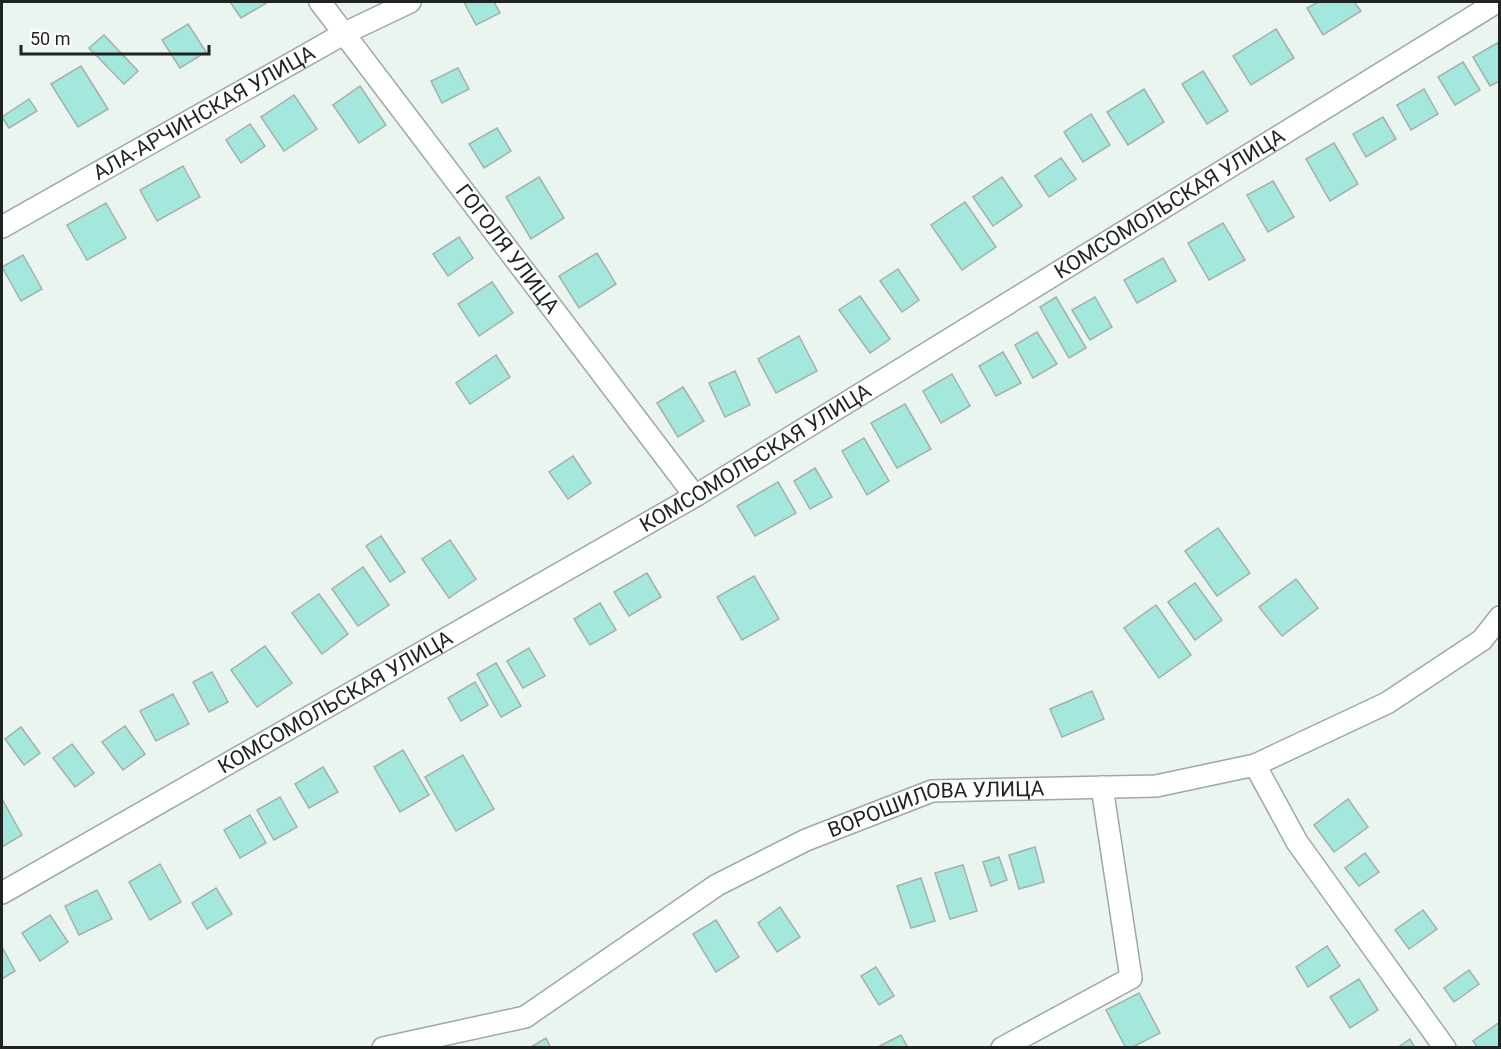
<svg xmlns="http://www.w3.org/2000/svg" width="1501" height="1049" viewBox="0 0 1501 1049" font-family="Roboto,sans-serif">
  <style>
    .building { fill: #a4e8dd; stroke: #a4b0ad; stroke-width: 1.5 }
    .lines { fill: none; stroke-linecap: round; stroke-linejoin: round }
    .minor-casing { stroke: #9fa9a3; stroke-width: 24 }
    .minor { stroke: #fff; stroke-width: 21 }
    .labels { text-anchor: middle; dominant-baseline: central; stroke-width: 4.5; stroke-linejoin: round; paint-order: stroke }
    .street-label { font-size: 21px; fill: #1f2321; stroke: #fff }
  </style>
  <rect width="100%" height="100%" fill="#ebf5ef"/>
  <g class="building">
    <polygon points="230,2 268,2 241,18"/>
    <polygon points="464,2 494,2 500,13 476,25"/>
    <polygon points="1318,2 1354,2 1361,11 1323,35 1307,8"/>
    <polygon points="188,24 206,52 180,68 162,40"/>
    <polygon points="1276,29 1294,58 1251,85 1233,56"/>
    <polygon points="104,35 138,71 124,84 89,48"/>
    <polygon points="1497,43 1500,48 1500,81 1490,86 1473,57"/>
    <polygon points="1463,62 1480,90 1455,105 1438,77"/>
    <polygon points="81,66 108,109 78,127 51,84"/>
    <polygon points="458,68 469,89 442,103 431,81"/>
    <polygon points="1203,71 1228,111 1207,124 1182,84"/>
    <polygon points="360,86 386,125 359,143 333,105"/>
    <polygon points="1144,89 1164,122 1128,145 1107,112"/>
    <polygon points="1424,89 1438,114 1411,130 1397,105"/>
    <polygon points="294,95 317,129 284,151 261,117"/>
    <polygon points="29,99 37,111 9,128 2,117"/>
    <polygon points="1091,114 1110,145 1083,162 1064,132"/>
    <polygon points="1383,117 1396,139 1366,157 1353,134"/>
    <polygon points="250,124 265,146 241,163 226,140"/>
    <polygon points="497,128 511,151 484,168 469,144"/>
    <polygon points="1334,143 1358,184 1330,201 1306,159"/>
    <polygon points="1061,158 1076,179 1049,197 1035,176"/>
    <polygon points="183,166 200,197 157,221 140,190"/>
    <polygon points="539,177 564,218 531,239 506,197"/>
    <polygon points="1002,177 1022,206 993,226 973,197"/>
    <polygon points="1273,181 1294,217 1268,232 1247,195"/>
    <polygon points="965,202 996,247 962,270 931,225"/>
    <polygon points="106,203 126,238 87,260 67,225"/>
    <polygon points="1223,223 1245,260 1209,280 1188,243"/>
    <polygon points="459,237 473,258 448,276 433,254"/>
    <polygon points="597,253 616,284 579,308 559,276"/>
    <polygon points="23,255 42,289 21,301 2,267"/>
    <polygon points="1163,258 1176,281 1137,303 1124,280"/>
    <polygon points="898,269 919,300 902,312 880,281"/>
    <polygon points="492,282 513,313 479,336 458,304"/>
    <polygon points="860,296 890,339 870,353 839,310"/>
    <polygon points="1056,297 1086,348 1069,358 1040,307"/>
    <polygon points="1095,297 1112,327 1090,340 1072,310"/>
    <polygon points="1037,332 1057,364 1033,378 1015,345"/>
    <polygon points="799,336 817,371 776,393 758,359"/>
    <polygon points="1003,352 1021,383 996,396 979,366"/>
    <polygon points="496,355 510,377 470,404 456,383"/>
    <polygon points="735,371 750,405 725,417 709,383"/>
    <polygon points="952,374 970,406 941,423 923,391"/>
    <polygon points="683,387 704,421 678,437 657,403"/>
    <polygon points="905,404 931,449 897,468 871,423"/>
    <polygon points="864,438 889,481 867,495 842,451"/>
    <polygon points="573,456 591,483 568,499 549,472"/>
    <polygon points="815,468 832,497 810,509 794,481"/>
    <polygon points="778,482 796,513 755,536 737,506"/>
    <polygon points="1218,528 1250,573 1217,596 1185,551"/>
    <polygon points="381,536 405,572 390,582 366,546"/>
    <polygon points="450,540 476,579 449,598 422,559"/>
    <polygon points="363,567 389,605 358,626 332,589"/>
    <polygon points="647,573 661,597 629,616 614,592"/>
    <polygon points="754,576 779,619 742,640 717,597"/>
    <polygon points="1296,579 1318,608 1282,636 1259,607"/>
    <polygon points="1195,583 1222,620 1195,640 1168,602"/>
    <polygon points="319,594 348,634 322,654 292,613"/>
    <polygon points="600,603 616,630 590,645 574,619"/>
    <polygon points="1156,605 1191,655 1159,678 1124,628"/>
    <polygon points="265,646 292,683 257,707 231,670"/>
    <polygon points="529,648 545,676 523,688 507,661"/>
    <polygon points="496,663 521,706 501,717 477,674"/>
    <polygon points="212,672 228,702 209,712 193,682"/>
    <polygon points="475,682 488,705 461,721 448,698"/>
    <polygon points="1092,691 1104,719 1062,737 1050,709"/>
    <polygon points="173,694 189,724 156,741 140,711"/>
    <polygon points="125,726 145,754 123,770 102,742"/>
    <polygon points="21,727 40,753 24,765 5,739"/>
    <polygon points="72,744 94,773 75,787 53,758"/>
    <polygon points="403,750 429,795 400,812 374,767"/>
    <polygon points="463,755 494,809 456,831 425,777"/>
    <polygon points="323,767 338,792 309,808 295,784"/>
    <polygon points="280,797 297,827 274,840 257,810"/>
    <polygon points="2,799 22,835 2,847"/>
    <polygon points="1348,799 1368,827 1334,852 1314,825"/>
    <polygon points="250,815 266,843 240,858 224,830"/>
    <polygon points="1035,847 1044,882 1019,889 1009,855"/>
    <polygon points="1365,853 1379,872 1359,886 1345,868"/>
    <polygon points="999,857 1007,880 991,886 983,862"/>
    <polygon points="160,864 181,902 150,920 129,882"/>
    <polygon points="963,865 977,911 950,919 935,873"/>
    <polygon points="921,878 935,921 911,928 897,886"/>
    <polygon points="216,888 232,914 207,929 192,903"/>
    <polygon points="97,890 112,919 79,935 65,906"/>
    <polygon points="780,907 800,937 777,952 758,923"/>
    <polygon points="1423,910 1437,929 1409,949 1395,930"/>
    <polygon points="50,915 68,942 40,961 22,933"/>
    <polygon points="716,920 739,957 716,972 693,934"/>
    <polygon points="1327,946 1340,966 1308,987 1296,967"/>
    <polygon points="2,947 15,971 2,979"/>
    <polygon points="876,967 894,996 879,1005 861,976"/>
    <polygon points="1469,970 1479,984 1454,1002 1444,988"/>
    <polygon points="1359,979 1378,1010 1350,1028 1330,997"/>
    <polygon points="1139,993 1160,1033 1131,1048 1126,1048 1106,1010"/>
    <polygon points="1500,1022 1500,1048 1478,1048 1473,1041"/>
    <polygon points="901,1035 908,1048 876,1048"/>
    <polygon points="546,1038 551,1048 529,1048"/>
    <polygon points="1410,1039 1415,1048 1397,1048"/>
  </g>
  <g class="lines">
    <g class="minor-casing">
      <g id="minor">
        <path id="s1" d="M320 2 695 496"/>
        <path id="s2" d="M2 227 345 33 410 2"/>
        <polyline points="1255,765 1297,842 1445,1048"/>
        <path id="s3" d="M2 893 695 496 1497 2"/>
        <path id="s4" d="M383 1048 525 1017 717 885 806 840 932 791 1156 786 1255 765 1387 703 1482 640 1500 617"/>
        <polyline points="1002,1048 1131,978 1102,787"/>
      </g>
    </g>
    <use href="#minor" class="minor"/>
  </g>
  <g class="labels">
    <g class="street-label">
      <text stroke="none"><textPath href="#s2" startOffset="232">АЛА-АРЧИНСКАЯ УЛИЦА</textPath></text>
      <text stroke="none"><textPath href="#s3" startOffset="1356">КОМСОМОЛЬСКАЯ УЛИЦА</textPath></text>
      <text stroke="none"><textPath href="#s1" startOffset="310">ГОГОЛЯ УЛИЦА</textPath></text>
      <text stroke="none"><textPath href="#s3" startOffset="870">КОМСОМОЛЬСКАЯ УЛИЦА</textPath></text>
      <text stroke="none"><textPath href="#s3" startOffset="384">КОМСОМОЛЬСКАЯ УЛИЦА</textPath></text>
      <text stroke="none"><textPath href="#s4" startOffset="614">ВОРОШИЛОВА УЛИЦА</textPath></text>
    </g>
  </g>
  <rect width="1501" height="1049" fill="none" stroke="#1f2321" stroke-width="6"/>
  <path d="M21 45v9h188v-9" fill="none" stroke="#1f2321" stroke-width="3"/>
  <text x="30" y="45" font-size="18" fill="#1f2321" stroke="#ffffff" stroke-width="4.5" paint-order="stroke">50 m</text>
</svg>
